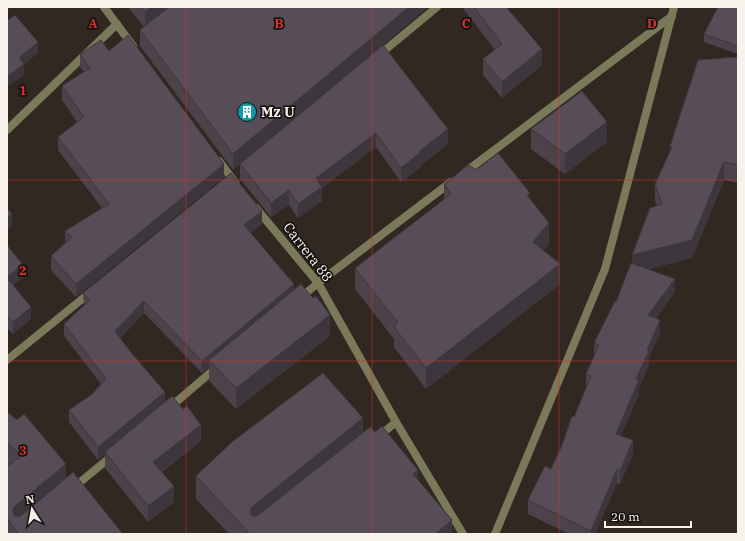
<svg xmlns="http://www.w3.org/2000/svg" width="745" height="541" viewBox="0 0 745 541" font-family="'IBM Plex Serif',serif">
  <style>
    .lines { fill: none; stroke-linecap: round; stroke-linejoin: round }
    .street { stroke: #7a7959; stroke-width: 8 }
    .wall { fill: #4b424a }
    .shaded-wall { fill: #3d363c }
    .building { fill: #574d56; stroke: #3d363c }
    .grid { fill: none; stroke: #d83232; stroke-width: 1; stroke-opacity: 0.55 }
    .labels { text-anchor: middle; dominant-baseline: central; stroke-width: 3.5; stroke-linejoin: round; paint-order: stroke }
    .poi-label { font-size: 14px; font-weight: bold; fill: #f8f2ed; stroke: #16120f; text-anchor: start }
    .street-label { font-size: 14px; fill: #f8f2ed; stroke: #16120f }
    .grid-label { font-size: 13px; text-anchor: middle; font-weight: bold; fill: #d83232; stroke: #16120f; stroke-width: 3.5; stroke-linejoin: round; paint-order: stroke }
  </style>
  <rect width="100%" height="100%" fill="#312821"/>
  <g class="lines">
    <g class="street">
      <polyline points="104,7 133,46"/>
      <polyline points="379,55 437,7"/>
      <polyline points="7,130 117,24"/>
      <polyline points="219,161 236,184"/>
      <polyline points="464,173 672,16"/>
      <polyline points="256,208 318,283 396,422 463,534"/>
      <polyline points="300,298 318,283 451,182"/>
      <polyline points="7,360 92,291"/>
      <polyline points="168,409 217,367"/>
      <polyline points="378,437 396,422"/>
      <polyline points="73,488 113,455"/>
      <polyline points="495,534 605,269 674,7"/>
    </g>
  </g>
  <g class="wall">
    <polygon points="128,7 428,7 233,170 140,46 140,30 144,27"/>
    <polygon points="462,7 506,7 542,65 502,98 483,75 483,59 495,50"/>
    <polygon points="738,7 738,54 704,42 704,34"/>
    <polygon points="383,45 448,144 421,165 421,167 401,182 376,147 322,188 322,201 298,218 289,205 271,217 240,179 240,164"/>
    <polygon points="109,51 224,177 76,297 51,270 51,256 65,244 65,231 102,208 58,150 58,137 77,122 62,100 62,86 84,72 80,67 80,54"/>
    <polygon points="738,57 738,183 724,180 692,258 648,269 675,292 656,318 660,334 649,357 649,365 639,388 639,394 621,435 633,454 620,484 617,483 595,534 569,534 528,514 528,500 551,469 574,417 586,388 586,374 594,356 594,343 616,302 657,206 655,201 655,184 670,151 670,146"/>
    <polygon points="531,129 607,142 565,174 531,149"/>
    <polygon points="476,170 530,197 549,244 543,250 560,284 426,389 394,347 394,339 355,289 355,268 444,200 444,184"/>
    <polygon points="262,224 250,233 294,290 330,336 236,409 209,381 209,367 202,373 144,313 120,338 165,402 201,441 162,472 174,502 148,522 105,468 105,454 98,460 69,422 69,410 91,395 101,384 64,336 64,324 84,305 83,293"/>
    <polygon points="7,245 23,277 13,285 31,319 13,334 7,328"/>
    <polygon points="7,412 66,478 123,534 7,534 7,467 8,466 7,466"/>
    <polygon points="363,432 418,480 452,534 229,534 196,499 196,476"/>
  </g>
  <g class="shaded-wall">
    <polygon points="152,7 171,7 145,28 145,12"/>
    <polygon points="409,7 428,7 233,170 233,154"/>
    <polygon points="38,42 38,53 24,65 24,75 7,87 7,77 19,58"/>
    <polygon points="542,49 542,65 502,98 502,82"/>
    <polygon points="607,122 607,142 565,174 565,154"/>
    <polygon points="448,129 448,144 421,165 421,167 401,182 401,168 420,151"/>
    <polygon points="376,133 376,147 322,188 322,201 298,218 298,204 316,178"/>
    <polygon points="724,162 724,180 692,258 632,273 632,255"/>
    <polygon points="224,164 224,177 76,297 76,284"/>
    <polygon points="289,190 289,205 271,217 271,203"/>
    <polygon points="262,211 262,224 244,237 244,225"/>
    <polygon points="12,214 12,226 7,230 7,218"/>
    <polygon points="549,223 549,244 533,263 533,242"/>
    <polygon points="560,264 560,284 426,389 426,368"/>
    <polygon points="23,265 23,277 7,289 7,277"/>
    <polygon points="675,279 675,292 648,329 648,315"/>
    <polygon points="294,284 294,296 209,360 209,367 202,373 202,361"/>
    <polygon points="144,301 144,313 115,344 115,331"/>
    <polygon points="31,307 31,319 13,334 13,322"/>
    <polygon points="330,315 330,336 236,409 236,388"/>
    <polygon points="660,320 660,334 649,357 649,365 639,388 639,394 616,447 616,434 647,350"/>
    <polygon points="165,392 165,404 105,452 105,454 98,460 98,447"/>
    <polygon points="363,418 363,441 252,530 250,512 252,507"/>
    <polygon points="201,425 201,441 153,478 153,462"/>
    <polygon points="633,440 633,454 620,484 620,471"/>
    <polygon points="66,464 66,487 15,529 13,512 14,507"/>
    <polygon points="617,469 617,483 595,534 591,534 591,531"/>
    <polygon points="418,470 418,493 413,474"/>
    <polygon points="174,486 174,502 148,522 148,506"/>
    <polygon points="452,520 452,534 435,534"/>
  </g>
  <g class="building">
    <polygon points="141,7 152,7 145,12"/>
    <polygon points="169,7 409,7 233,154 140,30"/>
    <polygon points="474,7 506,7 542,49 502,82 483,59 502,44"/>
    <polygon points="718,7 738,7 738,46 704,34"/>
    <polygon points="15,15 38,42 19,58 24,64 7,77 7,21"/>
    <polygon points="128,35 224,164 76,284 51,256 72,237 65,231 109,204 58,137 84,117 62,86 90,68 80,54 101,40 109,51"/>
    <polygon points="383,45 448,129 420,151 421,152 401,168 376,133 316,178 322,187 298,204 289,190 271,203 240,164"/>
    <polygon points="738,57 738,165 724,162 692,240 632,255 650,208 662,204 655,184 672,147 670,146 698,60"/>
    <polygon points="582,91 607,122 565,154 531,129"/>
    <polygon points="498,153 530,193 527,195 549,223 533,242 560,264 426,368 394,327 398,323 355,268 451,194 444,184 469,165 476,170"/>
    <polygon points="231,173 262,211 244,225 294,284 202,361 144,301 115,331 129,350 165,392 98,447 69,410 91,395 106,379 64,324 90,300 83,293"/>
    <polygon points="7,208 12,214 7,218"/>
    <polygon points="7,245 23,265 7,277"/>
    <polygon points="631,263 675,279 648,315 660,320 647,350 649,351 636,379 639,380 616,434 633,440 620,471 617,469 591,531 528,500 545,466 551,469 561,448 572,416 574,417 591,376 586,374 599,345 594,343 615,301 616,302"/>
    <polygon points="7,278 31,307 13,322 7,316"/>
    <polygon points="301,284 313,298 316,296 330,315 236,388 209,360"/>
    <polygon points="323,373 363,418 252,507 250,512 251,515 255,517 258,515 370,427 375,432 382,426 418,470 413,474 452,520 435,534 248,534 249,533 196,476 232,442"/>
    <polygon points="172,396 183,409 187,406 201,425 153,462 174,486 148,506 105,452"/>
    <polygon points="7,412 17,420 24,414 66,464 14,507 13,512 14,515 19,517 22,515 73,472 123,534 18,534 7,518 7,467 22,455 7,443"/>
  </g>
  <path class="grid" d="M186 7V534M372 7V534M559 7V534M7 180H738M7 361H738"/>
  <defs>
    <g id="building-disc" transform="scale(1)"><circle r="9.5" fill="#0f9aa8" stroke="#16120f"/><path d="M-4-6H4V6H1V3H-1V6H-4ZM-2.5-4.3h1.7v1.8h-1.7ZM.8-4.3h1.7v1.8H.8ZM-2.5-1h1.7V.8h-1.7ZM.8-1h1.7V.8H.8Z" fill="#fff"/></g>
  </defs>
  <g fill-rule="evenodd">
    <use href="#building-disc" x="247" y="112"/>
  </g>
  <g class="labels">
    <g class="poi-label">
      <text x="261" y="112">Mz U</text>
    </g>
    <g class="street-label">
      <text transform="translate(308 252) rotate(52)">Carrera 88</text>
    </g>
  </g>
  <g class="grid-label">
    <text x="93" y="28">A</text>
    <text x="279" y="28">B</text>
    <text x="466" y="28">C</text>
    <text x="652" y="28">D</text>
    <text x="23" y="95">1</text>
    <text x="23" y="275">2</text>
    <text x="23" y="455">3</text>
  </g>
  <rect width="745" height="541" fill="none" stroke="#f8f2ed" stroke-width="16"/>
  <g transform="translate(32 509) rotate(349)" stroke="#16120f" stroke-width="3" paint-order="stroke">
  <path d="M0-3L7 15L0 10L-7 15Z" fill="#f8f2ed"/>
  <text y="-6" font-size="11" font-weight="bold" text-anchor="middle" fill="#f8f2ed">N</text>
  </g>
  <path d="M605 521v6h86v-6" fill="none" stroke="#f8f2ed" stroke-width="2"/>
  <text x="611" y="521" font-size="12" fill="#f8f2ed" stroke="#16120f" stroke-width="3" paint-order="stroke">20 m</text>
</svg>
